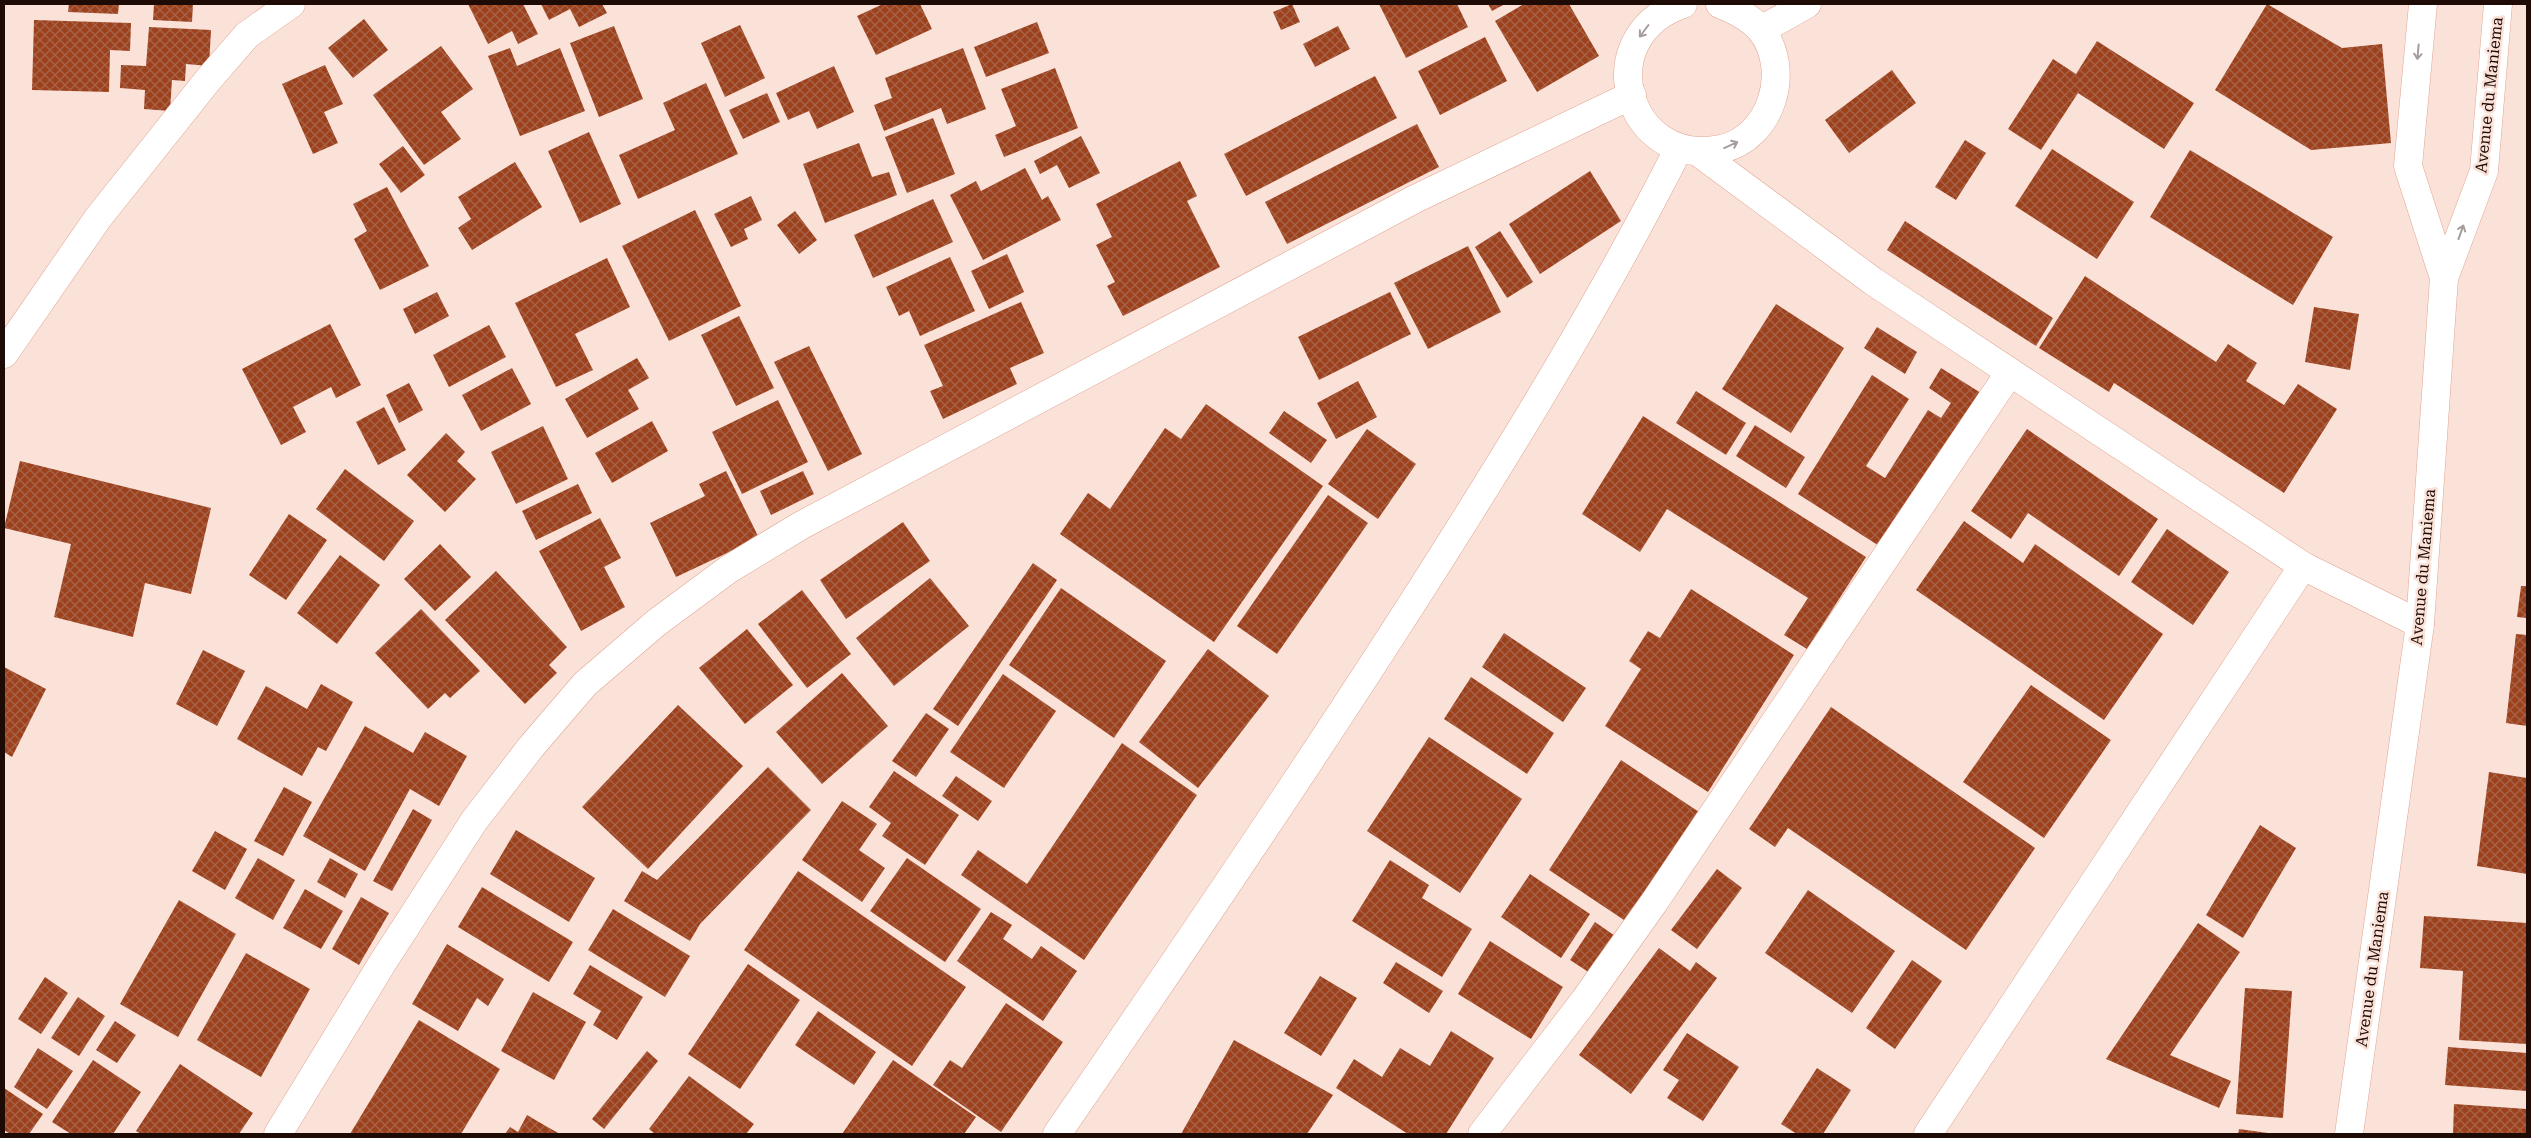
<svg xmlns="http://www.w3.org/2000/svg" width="2531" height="1138" viewBox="0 0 2531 1138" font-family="'Roboto Serif',serif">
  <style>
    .building { fill: url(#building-cross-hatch) }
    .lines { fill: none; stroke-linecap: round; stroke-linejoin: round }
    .street-casing { stroke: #e0a591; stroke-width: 29 }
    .secondary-casing { stroke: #e0a591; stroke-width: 29 }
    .street { stroke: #fff; stroke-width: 28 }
    .secondary { stroke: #fff; stroke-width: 28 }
    .oneway { stroke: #a59d9b }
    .labels { text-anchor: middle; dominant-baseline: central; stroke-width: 5; stroke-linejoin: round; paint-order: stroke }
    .street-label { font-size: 16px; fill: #1f0b05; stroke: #fbe2d9 }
  </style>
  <defs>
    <pattern id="building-cross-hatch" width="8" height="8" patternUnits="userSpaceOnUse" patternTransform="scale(1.25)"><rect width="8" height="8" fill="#9d411d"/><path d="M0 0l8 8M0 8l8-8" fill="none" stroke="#a6644a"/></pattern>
  </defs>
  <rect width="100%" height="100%" fill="#fbe2d9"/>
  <g class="building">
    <polygon points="69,4 119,4 118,14 68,12"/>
    <polygon points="154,4 193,4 192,22 153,20"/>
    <polygon points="468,4 523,4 538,34 518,44 512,31 488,44"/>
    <polygon points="541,4 602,4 607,13 579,27 570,9 549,20"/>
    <polygon points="883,4 920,4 932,29 876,55 857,16"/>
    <polygon points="1292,4 1300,22 1281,30 1273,12"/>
    <polygon points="1379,4 1457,4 1468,27 1406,58"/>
    <polygon points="1488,4 1505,4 1492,11"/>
    <polygon points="1524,4 1569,4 1599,56 1537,92 1495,21"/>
    <polygon points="2267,4 2342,48 2382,44 2391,143 2311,150 2215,90"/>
    <polygon points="364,19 388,50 353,78 328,48"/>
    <polygon points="34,20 131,23 130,51 110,50 109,92 32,90"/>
    <polygon points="1037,22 1049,53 986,77 974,47"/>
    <polygon points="740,25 765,78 725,97 701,43"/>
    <polygon points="614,26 643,99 599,117 570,43"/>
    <polygon points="1338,26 1350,49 1315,67 1303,44"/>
    <polygon points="149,27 211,30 209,66 186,64 185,81 172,80 170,111 144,109 145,90 120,88 121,65 146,66"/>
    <polygon points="1485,37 1507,81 1440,115 1418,71"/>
    <polygon points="2097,41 2194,103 2164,149 2078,93 2041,150 2008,129 2053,59 2076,74"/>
    <polygon points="441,46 473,89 441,112 461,139 424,165 373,95"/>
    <polygon points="510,48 517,66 560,48 585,111 520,136 488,56"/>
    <polygon points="963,48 986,109 947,124 941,108 884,131 874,105 892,98 885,78"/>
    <polygon points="325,65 343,104 324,112 338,143 313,154 282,84"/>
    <polygon points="834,66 854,112 817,129 809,111 788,120 776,93"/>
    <polygon points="1055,68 1078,128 1004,157 995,135 1016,126 1001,89"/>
    <polygon points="1892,70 1916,103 1849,153 1825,120"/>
    <polygon points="1375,76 1397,118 1246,196 1224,154"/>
    <polygon points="706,83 738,154 638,199 619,155 675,130 663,103"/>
    <polygon points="767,93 780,122 743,139 729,110"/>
    <polygon points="933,118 955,174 907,193 885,137"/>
    <polygon points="1417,124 1439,167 1287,244 1265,202"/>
    <polygon points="589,132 621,204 580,223 548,151"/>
    <polygon points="1081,136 1100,173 1069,188 1057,165 1040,174 1034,161"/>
    <polygon points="1965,140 1986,153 1956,200 1935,187"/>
    <polygon points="859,143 872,177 889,172 897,195 825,223 803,164"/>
    <polygon points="403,146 425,175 401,193 379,164"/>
    <polygon points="2052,149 2134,202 2097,259 2015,206"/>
    <polygon points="2190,150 2333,237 2293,305 2150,217"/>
    <polygon points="1180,161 1197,196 1187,201 1220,267 1123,316 1107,286 1115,282 1096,245 1112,237 1096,204"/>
    <polygon points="515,162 542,207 472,250 458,228 471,219 458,197"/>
    <polygon points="1025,168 1042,200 1048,196 1061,220 983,260 950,195 976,181 981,191"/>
    <polygon points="1590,171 1621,221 1540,274 1509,224"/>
    <polygon points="387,187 429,266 380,290 354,239 367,231 353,204"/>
    <polygon points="751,196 762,220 744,229 748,239 731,247 714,214"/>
    <polygon points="933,199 953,242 873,278 854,235"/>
    <polygon points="695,210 741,306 669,341 622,246"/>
    <polygon points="795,211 817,240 799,254 777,225"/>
    <polygon points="1905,221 2053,318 2036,346 1887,250"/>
    <polygon points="1500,231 1533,282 1507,298 1475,247"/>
    <polygon points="1468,246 1501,312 1428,349 1394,283"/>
    <polygon points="1007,254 1024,292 989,309 971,271"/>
    <polygon points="950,257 975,311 920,336 909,311 899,316 886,287"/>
    <polygon points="607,258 630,307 575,334 593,370 556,387 515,303"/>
    <polygon points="2085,276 2216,362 2228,344 2257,363 2246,381 2284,405 2298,384 2337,409 2284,493 2114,383 2109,392 2039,348"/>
    <polygon points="437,292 449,316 415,334 403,309"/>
    <polygon points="1390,292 1411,334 1319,380 1298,337"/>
    <polygon points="1021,302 1044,353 1010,368 1017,384 943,419 930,391 943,386 924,345"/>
    <polygon points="1776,304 1844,348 1791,433 1722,389"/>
    <polygon points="2314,307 2359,314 2350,370 2305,362"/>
    <polygon points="739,316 774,388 736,406 701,335"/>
    <polygon points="330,324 361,385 336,398 331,387 293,407 306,432 281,445 242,369"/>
    <polygon points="489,325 506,357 449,387 433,355"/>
    <polygon points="1877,327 1917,352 1905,374 1864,348"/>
    <polygon points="809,346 862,454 828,471 774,362"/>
    <polygon points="637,358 649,378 628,390 639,409 587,438 565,399"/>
    <polygon points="512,368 531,404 481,431 462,395"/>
    <polygon points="1941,368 1989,398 1887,551 1798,494 1872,375 1909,399 1866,466 1885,478 1928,410 1941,418 1951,403 1929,388"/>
    <polygon points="1358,381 1377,417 1336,439 1317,403"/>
    <polygon points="409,383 423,410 399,423 386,395"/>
    <polygon points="1696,391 1746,423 1726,455 1676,423"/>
    <polygon points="778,400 808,462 742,494 712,432"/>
    <polygon points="1206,404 1323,486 1214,642 1060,534 1088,493 1110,509 1165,428 1181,439"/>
    <polygon points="384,407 406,450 378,465 356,422"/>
    <polygon points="1284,411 1327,440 1311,463 1269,433"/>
    <polygon points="1643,416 1866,557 1807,649 1784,635 1808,598 1667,509 1640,552 1582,514"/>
    <polygon points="652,421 668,451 612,483 595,453"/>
    <polygon points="1755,425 1805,457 1786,488 1736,456"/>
    <polygon points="543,426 568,479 516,504 491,452"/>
    <polygon points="1367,429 1416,464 1378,519 1328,484"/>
    <polygon points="2027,429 2158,519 2119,576 2028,513 2011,539 1971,511"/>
    <polygon points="446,433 465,452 457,461 476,479 445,512 407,475"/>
    <polygon points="20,461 211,508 191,594 145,583 133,637 54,617 71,544 4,528"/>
    <polygon points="345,469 414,521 384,561 316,509"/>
    <polygon points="726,471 759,538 676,577 650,523 705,496 699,484"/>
    <polygon points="803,471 814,494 771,515 760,491"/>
    <polygon points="578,484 592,513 536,540 522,511"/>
    <polygon points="1328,495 1368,523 1277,654 1237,626"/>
    <polygon points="289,514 327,540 286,600 249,575"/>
    <polygon points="600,518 621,558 604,567 625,607 581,631 539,551"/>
    <polygon points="1964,521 2023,563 2035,544 2163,634 2104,720 1916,590"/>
    <polygon points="903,522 930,561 846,619 820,580"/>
    <polygon points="2167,529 2229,572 2193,625 2131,582"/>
    <polygon points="440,544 471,577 435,611 404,579"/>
    <polygon points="340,555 380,585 337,644 297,613"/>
    <polygon points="1033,563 1057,580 958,726 933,709"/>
    <polygon points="496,571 567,647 549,665 557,673 525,704 445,620"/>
    <polygon points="930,578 969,626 894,686 856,638"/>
    <polygon points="2521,586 2527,586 2527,618 2517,617"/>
    <polygon points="1061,588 1166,661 1114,738 1009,665"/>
    <polygon points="1691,589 1794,655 1708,792 1605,726 1641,669 1629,661 1648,631 1660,638"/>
    <polygon points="802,590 851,654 807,688 758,624"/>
    <polygon points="421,609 480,671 450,698 445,693 428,709 375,653"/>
    <polygon points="747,629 793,685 745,724 699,668"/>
    <polygon points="1504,633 1586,688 1563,722 1482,667"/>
    <polygon points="2516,634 2527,635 2527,726 2506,723"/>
    <polygon points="1208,649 1269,696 1198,788 1139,742"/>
    <polygon points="203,650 245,671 217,726 176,704"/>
    <polygon points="4,667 46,689 12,757 4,752"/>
    <polygon points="842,673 888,726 822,784 776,732"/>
    <polygon points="1003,674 1056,711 1004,788 950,752"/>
    <polygon points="1471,677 1554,733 1527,774 1444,719"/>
    <polygon points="321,684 353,702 326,751 318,747 302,776 237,739 266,686 307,709"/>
    <polygon points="2031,685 2111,740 2044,838 1963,782"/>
    <polygon points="678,705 743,766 648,869 582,807"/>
    <polygon points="1831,707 2035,848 1966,950 1788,828 1775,847 1749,829"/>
    <polygon points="926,713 949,729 916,777 892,761"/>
    <polygon points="365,726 413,753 425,732 467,756 439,806 410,789 365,871 303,836"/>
    <polygon points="1429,737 1522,799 1460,893 1367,831"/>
    <polygon points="1122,743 1197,795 1084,960 961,875 978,850 1027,884"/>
    <polygon points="1621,760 1702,814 1630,924 1549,870"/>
    <polygon points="768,767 811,810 700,924 690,941 624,901 642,871 657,880"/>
    <polygon points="894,771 959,815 925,865 882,836 891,823 869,807"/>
    <polygon points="2489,772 2527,778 2527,874 2477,866"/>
    <polygon points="956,776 992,801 978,821 942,796"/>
    <polygon points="284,787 312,802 283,856 254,841"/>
    <polygon points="842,801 877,824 859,850 885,868 862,902 802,860"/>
    <polygon points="413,809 432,820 392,891 373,881"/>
    <polygon points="2260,825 2296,848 2243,938 2206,915"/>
    <polygon points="516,830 595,878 569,922 490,874"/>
    <polygon points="215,831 247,849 225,890 192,871"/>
    <polygon points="258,858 295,880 273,920 235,898"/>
    <polygon points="330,858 358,874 345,898 317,882"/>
    <polygon points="907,858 981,909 945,962 870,911"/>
    <polygon points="1390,860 1429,885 1422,898 1472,929 1442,977 1352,921"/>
    <polygon points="1717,869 1742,888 1697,949 1671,930"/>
    <polygon points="798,871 966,987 912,1066 744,950"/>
    <polygon points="1530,874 1590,914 1561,958 1501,917"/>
    <polygon points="482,887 573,942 549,982 458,927"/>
    <polygon points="305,889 343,911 321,949 283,928"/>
    <polygon points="1808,890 1895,951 1852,1013 1765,953"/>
    <polygon points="361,897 389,913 359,965 332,949"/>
    <polygon points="179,900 236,934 178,1037 120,1004"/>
    <polygon points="613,909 690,956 665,997 588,950"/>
    <polygon points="991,912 1012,925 1003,939 1032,959 1041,946 1077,971 1043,1021 957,961"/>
    <polygon points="2424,916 2527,923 2527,1044 2459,1040 2463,971 2420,968"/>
    <polygon points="1595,922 1618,938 1593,975 1570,960"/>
    <polygon points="2198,923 2240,952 2170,1055 2231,1081 2219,1108 2106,1059"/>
    <polygon points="1490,941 1563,987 1531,1039 1458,994"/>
    <polygon points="447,944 504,979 488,1006 477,998 458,1031 412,1004"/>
    <polygon points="1659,948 1690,971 1696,962 1717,978 1631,1094 1579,1055"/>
    <polygon points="246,953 310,989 261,1077 197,1040"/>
    <polygon points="1912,960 1942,981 1895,1049 1866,1028"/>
    <polygon points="1396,962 1443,991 1429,1013 1383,983"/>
    <polygon points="748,964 800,1000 740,1089 688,1054"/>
    <polygon points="590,965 643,997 617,1040 593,1025 601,1011 573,994"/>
    <polygon points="1320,976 1357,998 1321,1056 1284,1033"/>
    <polygon points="45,977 68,993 41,1034 18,1019"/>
    <polygon points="2245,988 2292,991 2283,1118 2236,1114"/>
    <polygon points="533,992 586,1022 554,1080 501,1051"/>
    <polygon points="78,997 105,1016 79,1056 51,1038"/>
    <polygon points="1006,1003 1063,1042 1001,1132 933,1085 950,1060 962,1068"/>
    <polygon points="818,1011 876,1052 854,1085 795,1045"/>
    <polygon points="419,1020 500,1069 461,1134 350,1134"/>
    <polygon points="115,1021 136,1035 117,1063 96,1050"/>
    <polygon points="1451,1031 1494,1058 1446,1134 1408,1134 1336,1088 1354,1059 1382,1077 1400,1048 1430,1066"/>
    <polygon points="1687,1033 1739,1067 1703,1121 1667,1098 1679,1080 1663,1070"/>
    <polygon points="1234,1040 1333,1095 1307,1134 1181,1134"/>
    <polygon points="2448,1047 2527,1053 2527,1091 2445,1085"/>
    <polygon points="38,1048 73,1071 47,1109 14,1087"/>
    <polygon points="647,1051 658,1061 604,1129 592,1119"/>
    <polygon points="93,1060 141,1092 113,1134 71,1134 52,1122"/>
    <polygon points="893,1060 976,1117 964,1134 842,1134"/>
    <polygon points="180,1064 253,1113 239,1134 141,1134 136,1131"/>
    <polygon points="1817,1068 1851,1090 1823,1134 1797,1134 1781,1124"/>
    <polygon points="689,1076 754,1124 746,1134 655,1134 649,1129"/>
    <polygon points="4,1088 43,1114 29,1134 10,1134 4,1130"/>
    <polygon points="2454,1104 2527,1109 2527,1134 2453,1134"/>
    <polygon points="527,1115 544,1125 560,1134 505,1134 510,1127 518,1132"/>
    <polygon points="2239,1129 2268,1133 2268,1134 2238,1134"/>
  </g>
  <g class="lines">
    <g class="street-casing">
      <g id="street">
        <polyline points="2423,4 2408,166 2444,278"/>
        <polyline points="1698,152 1874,282 2303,566 2420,624"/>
        <polyline points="4,354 98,218 208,80 247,35 291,4"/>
        <polyline points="278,1134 383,962 474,821 531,747 585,684 656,623 729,569 800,526 1415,199 1632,95"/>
        <polyline points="1482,1134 1584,1001 1655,901 2010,372"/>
        <polyline points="1928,1134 2303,566"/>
        <polyline points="2349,1134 2420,624 2444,278 2484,171 2498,4"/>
      </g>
    </g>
    <g class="secondary-casing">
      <g id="secondary">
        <path d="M1683 4C1587 37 1628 169 1721 149 1772 138 1792 70 1761 30 1750 17 1735 10 1720 4"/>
        <polyline points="1761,30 1807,4"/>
        <path d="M1057 1134C1181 954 1304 773 1422 588 1513 445 1602 300 1679 148"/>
      </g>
    </g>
    <use href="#street" class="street"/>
    <use href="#secondary" class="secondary"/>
  </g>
  <defs><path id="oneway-shaft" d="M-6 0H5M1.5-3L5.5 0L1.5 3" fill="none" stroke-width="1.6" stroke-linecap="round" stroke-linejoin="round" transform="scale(1.25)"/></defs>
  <g class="oneway">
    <use href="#oneway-shaft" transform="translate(1644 31) rotate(127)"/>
    <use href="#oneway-shaft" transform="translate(2418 52) rotate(95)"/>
    <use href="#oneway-shaft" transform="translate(1731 145) rotate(-24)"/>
    <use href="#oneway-shaft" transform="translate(2461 232) rotate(-70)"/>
  </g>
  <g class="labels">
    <g class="street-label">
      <text transform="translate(2489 95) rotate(-84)">Avenue du Maniema</text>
      <text transform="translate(2423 567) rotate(-85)">Avenue du Maniema</text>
      <text transform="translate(2372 969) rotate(-82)">Avenue du Maniema</text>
    </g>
  </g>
  <rect width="2531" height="1138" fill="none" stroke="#1f0b05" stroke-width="10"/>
</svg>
